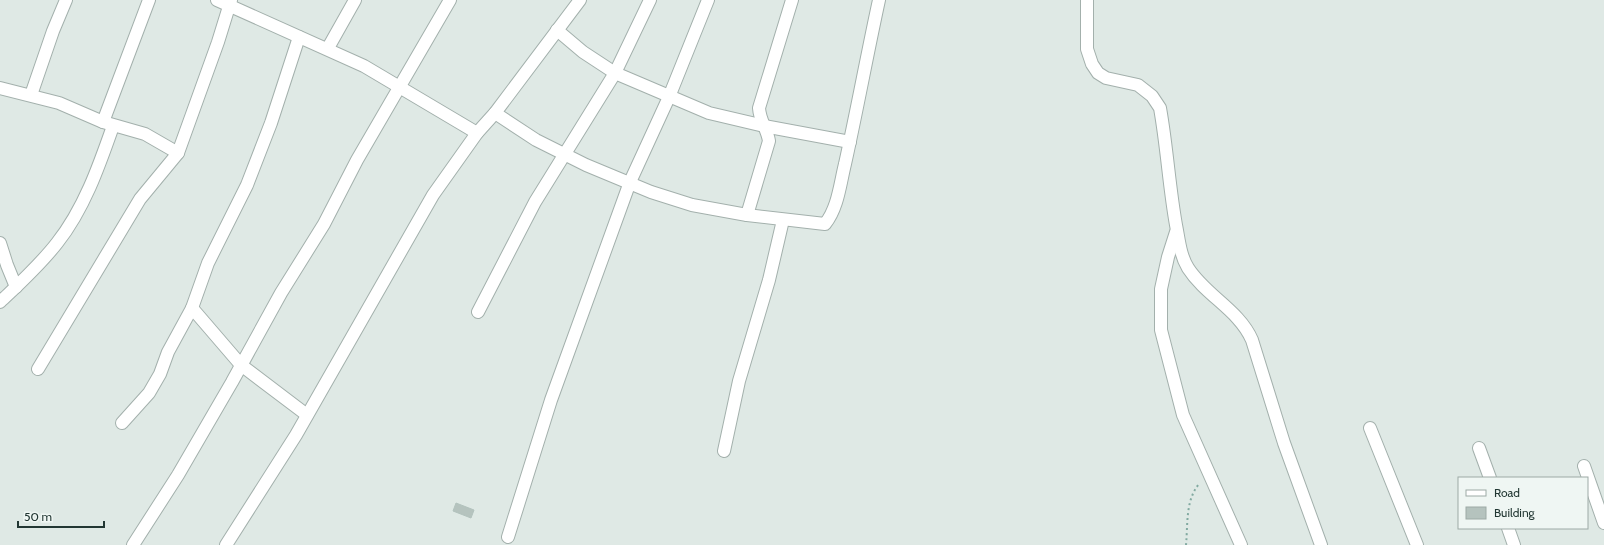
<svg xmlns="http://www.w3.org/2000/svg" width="1604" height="545" viewBox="0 0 1604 545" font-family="Cabin,sans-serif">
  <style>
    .building { fill: #b5c3be; stroke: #b2c2bd }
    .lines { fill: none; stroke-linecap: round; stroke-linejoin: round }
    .minor-casing { stroke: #a3b0ac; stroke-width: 14 }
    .path { stroke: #82aaa1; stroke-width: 2; stroke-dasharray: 2 3; stroke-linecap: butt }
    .minor { stroke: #fff; stroke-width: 12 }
  </style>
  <rect width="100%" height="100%" fill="#dfe9e5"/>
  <polygon class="building" points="456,503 474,510 471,518 453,511"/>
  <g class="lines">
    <g class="minor-casing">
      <g id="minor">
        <polyline points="217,0 364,66 477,133"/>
        <path d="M1087 0V49L1092 64 1098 73 1106 78 1138 85 1152 96 1160 108C1167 147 1169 186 1176 225 1179 240 1180 255 1188 268 1206 296 1239 310 1252 340L1284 443 1321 545"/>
        <polyline points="557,30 583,52 615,73 709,113 764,126 850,142"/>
        <polyline points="328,48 355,0"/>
        <polyline points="0,88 59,103 103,122 145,134 178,153"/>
        <polyline points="31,95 53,31 66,0"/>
        <path d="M495 113 536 140 586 165 651 192 692 205 747 215 825 224C838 208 840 184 845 164 857 110 867 55 879 0"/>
        <polyline points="103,122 149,0"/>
        <path d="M747 215 769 141C767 128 760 122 759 108L792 0"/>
        <polyline points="1176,232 1168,257 1161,289 1161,330 1183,415 1241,545"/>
        <polyline points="0,243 7,265 16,287"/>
        <path d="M0 302C20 283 40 265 57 243 84 209 99 166 113 126"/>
        <polyline points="192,308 241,365 307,415"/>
        <polyline points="478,312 535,202 615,73 650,0"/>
        <polyline points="38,369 140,199 178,153 218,42 231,0"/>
        <polyline points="122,423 149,393 160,374 168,352 192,308 208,263 247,185 271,123 299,37"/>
        <polyline points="1370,428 1417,545"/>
        <polyline points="1479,448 1490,478"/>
        <polyline points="724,451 739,381 769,280 783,220"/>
        <polyline points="1584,466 1604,523"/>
        <polyline points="1508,528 1514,545"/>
        <polyline points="508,537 551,400 630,182 669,97 708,0"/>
        <polyline points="133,545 178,475 232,382 281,293 324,224 357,160 450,0"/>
        <polyline points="226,545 296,435 433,195 477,133 495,113 580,0"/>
      </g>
    </g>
    <path class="path" d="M1186 545C1188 525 1185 499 1200 483"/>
    <use href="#minor" class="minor"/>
  </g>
  <rect x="1458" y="477" width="130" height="52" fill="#eff6f3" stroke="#9daaa6"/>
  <rect x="1466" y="490" width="20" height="6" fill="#ffffff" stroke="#9daaa6"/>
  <text x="1494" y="497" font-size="12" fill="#223733">Road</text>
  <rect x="1466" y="507" width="20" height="12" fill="#b5c3be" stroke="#9daaa6"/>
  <text x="1494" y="517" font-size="12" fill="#223733">Building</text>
  <path d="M18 521v6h86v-6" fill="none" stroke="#223733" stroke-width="2"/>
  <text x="24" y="521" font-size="12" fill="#223733" stroke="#eff6f3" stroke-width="3" paint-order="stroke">50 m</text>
</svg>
